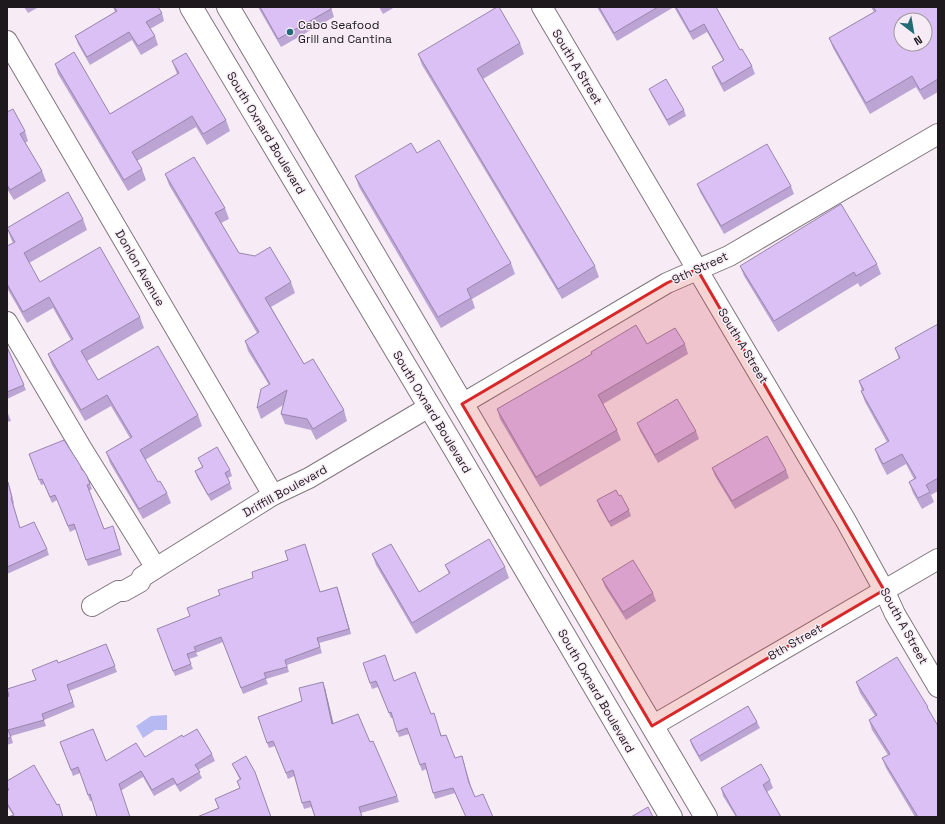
<svg xmlns="http://www.w3.org/2000/svg" width="945" height="824" viewBox="0 0 945 824" font-family="'Space Grotesk',sans-serif">
  <style>
    .water { fill: #b6b9f2 }
    .lines { fill: none; stroke-linecap: round; stroke-linejoin: round }
    .minor-casing { stroke: #80767e; stroke-width: 22 }
    .primary-casing { stroke: #80767e; stroke-width: 24 }
    .minor { stroke: #fff; stroke-width: 20 }
    .primary { stroke: #fff; stroke-width: 22 }
    .wall { fill: #bca5d4 }
    .shaded-wall { fill: #9986ac }
    .building { fill: #dbc0f6; stroke: #9986ac; fill-rule: evenodd }
    .marked { fill: #d62828; fill-opacity: 0.2; stroke: #d62828; stroke-width: 3; stroke-linejoin: round }
    .poi-dot { fill: #226c76; stroke: #f7ecf5; stroke-width: 1.5 }
    .labels { text-anchor: middle; dominant-baseline: central; stroke-width: 3; stroke-linejoin: round; paint-order: stroke }
    .poi-label { font-size: 12px; fill: #1d191d; stroke: #f7ecf5; text-anchor: start }
    .street-label { font-size: 12px; fill: #1d191d; stroke: #f7ecf5 }
  </style>
  <rect width="100%" height="100%" fill="#f7ecf5"/>
  <polygon class="water" points="167,715 167,730 155,730 143,738 136,726 151,716"/>
  <g class="lines">
    <g class="minor-casing">
      <g id="minor">
        <polyline points="542,7 846,521 884,590 895,614 938,687"/>
        <polyline points="7,41 273,495"/>
        <polyline points="7,322 82,449 156,568"/>
        <polyline points="462,404 667,283 729,256 938,134"/>
        <polyline points="92,606 118,591 124,591 140,582 142,577 156,568 273,495 309,478 429,407"/>
        <polyline points="652,726 938,559"/>
      </g>
    </g>
    <g class="primary-casing">
      <g id="primary">
        <polyline points="191,7 453,446 671,817"/>
        <polyline points="228,7 706,817"/>
      </g>
    </g>
    <use href="#minor" class="minor"/>
    <use href="#primary" class="primary"/>
  </g>
  <g class="wall">
    <polygon points="24,7 39,7 28,13"/>
    <polygon points="113,7 158,7 162,13 164,21 150,29 155,36 158,45 141,55 132,40 90,65 78,44 75,36 115,12"/>
    <polygon points="258,7 331,7 334,17 281,47"/>
    <polygon points="379,7 395,7 383,14"/>
    <polygon points="597,7 674,7 617,41"/>
    <polygon points="674,7 716,7 740,50 752,66 755,74 724,92 715,75 712,67 723,60 707,32 693,40"/>
    <polygon points="871,7 938,7 938,92 924,100 916,87 870,114 833,48 829,38 874,12"/>
    <polygon points="520,43 524,54 483,79 595,266 599,277 562,299 422,65 418,54"/>
    <polygon points="172,61 226,120 230,131 207,145 196,127 137,161 142,169 146,180 128,191 58,74 55,64 110,114 177,74"/>
    <polygon points="649,89 684,110 686,116 669,126 651,94"/>
    <polygon points="7,112 25,131 28,141 25,143 42,171 46,181 14,200 7,189"/>
    <polygon points="417,153 511,263 515,274 472,299 475,308 441,328 359,187 355,176"/>
    <polygon points="165,174 225,208 229,219 221,223 239,253 291,282 295,293 271,307 304,364 344,410 347,421 316,440 311,430 285,424 281,414 283,405 261,419 257,408 269,385 248,351 245,341 257,333 169,185"/>
    <polygon points="697,184 791,186 794,194 724,234 700,192"/>
    <polygon points="83,219 87,230 29,263 40,282 140,317 144,328 87,361 98,380 198,415 202,426 145,460 158,482 167,493 171,503 143,519 110,463 106,452 130,438 111,406 85,421 52,365 48,354 71,340 53,308 27,323 7,288 7,246 13,243 11,239 7,228"/>
    <polygon points="877,264 881,274 860,287 858,283 778,332 744,276 740,266"/>
    <polygon points="938,324 938,491 931,495 934,502 922,509 913,493 909,482 914,479 906,464 887,475 879,460 875,449 887,442 865,402 861,391 862,391 859,381 899,359 895,348"/>
    <polygon points="647,344 685,344 688,354 603,404 617,430 621,440 540,487 500,419 497,409 591,354 591,352"/>
    <polygon points="7,347 26,390 7,399"/>
    <polygon points="7,411 11,421 7,422"/>
    <polygon points="637,423 696,431 699,439 658,463 640,431"/>
    <polygon points="29,454 82,470 90,484 92,489 89,491 104,529 115,532 122,555 88,566 76,529 70,532 57,500 52,503 44,484 41,485"/>
    <polygon points="198,458 230,470 232,476 228,478 232,489 211,501 197,477 195,471 202,467"/>
    <polygon points="712,468 786,470 789,478 735,509 715,476"/>
    <polygon points="7,482 8,482 10,488 14,503 13,504 20,528 47,549 49,555 7,574"/>
    <polygon points="619,496 629,510 631,516 611,527 599,506 597,500"/>
    <polygon points="372,554 419,592 449,574 445,565 505,567 509,578 416,634 376,565"/>
    <polygon points="602,579 653,593 656,601 626,620 605,587"/>
    <polygon points="337,587 351,634 319,643 322,653 287,665 289,672 266,679 268,684 243,694 223,642 196,653 198,656 189,659 193,669 175,676 157,629 320,592"/>
    <polygon points="106,644 117,672 69,691 75,707 44,720 46,726 11,736 13,743 7,745 7,697 36,680 58,663"/>
    <polygon points="897,657 938,817 915,817 886,768 882,758 888,755 872,730 869,720 875,716 860,693 856,682"/>
    <polygon points="363,663 394,681 431,714 442,736 455,758 462,756 471,786 475,797 493,817 466,817 455,793 435,799 426,769 422,771 409,734 399,737 393,718 391,718 378,687 372,689"/>
    <polygon points="325,688 333,724 370,742 397,796 399,802 361,813 362,817 315,817 311,807 304,809 294,776 288,779 275,746 269,748 267,743 302,701"/>
    <polygon points="757,722 760,728 701,762 692,746 690,740"/>
    <polygon points="183,737 212,754 215,761 198,770 202,778 180,792 175,784 154,796 143,777 122,790 90,801 80,773 73,776 60,742 106,761 145,757"/>
    <polygon points="232,764 255,772 271,817 197,817 218,808 215,799 240,788 240,780"/>
    <polygon points="770,780 773,788 767,792 781,817 736,817 723,796 721,788"/>
    <polygon points="7,781 57,805 59,804 63,817 8,817 13,815 7,806 7,790 8,790"/>
  </g>
  <g class="shaded-wall">
    <polygon points="337,587 339,592 351,634 349,629"/>
    <polygon points="323,682 325,688 335,730 332,724"/>
  </g>
  <g class="building">
    <polygon points="114,7 158,7 162,13 146,22 155,36 138,46 129,32 87,57 75,36 117,11"/>
    <polygon points="260,7 331,7 331,9 278,39"/>
    <polygon points="497,7 499,7 520,43 477,69 595,266 558,289 418,54"/>
    <polygon points="599,7 658,7 614,33"/>
    <polygon points="676,7 716,7 740,50 742,49 752,66 722,84 712,67 724,60 704,24 690,32"/>
    <path d="M873 7H938V79L920 90 912 76 866 103 829 38 876 11ZM901 20H925V44H901Z"/>
    <polygon points="74,52 110,114 179,73 172,61 186,53 226,120 203,134 192,116 132,152 142,169 124,180 55,64"/>
    <polygon points="666,79 684,110 667,120 649,89"/>
    <polygon points="13,109 25,131 20,134 42,171 10,190 7,185 7,112"/>
    <polygon points="439,140 511,263 467,289 471,298 438,317 355,176 411,143 417,153"/>
    <polygon points="767,144 791,186 721,226 697,184"/>
    <polygon points="194,157 225,208 215,213 239,253 255,256 270,247 291,282 265,298 304,364 313,359 344,410 313,429 307,419 281,414 287,390 257,408 261,389 270,384 245,341 259,332 165,174"/>
    <polygon points="68,192 83,219 24,253 40,282 100,247 140,317 81,351 98,380 158,346 198,415 140,450 158,482 160,481 167,493 139,509 106,452 132,437 107,395 81,410 48,354 73,339 49,297 23,312 7,284 7,246 15,242 7,228"/>
    <polygon points="841,204 877,264 856,276 854,272 774,321 740,266"/>
    <polygon points="938,324 938,478 926,485 930,492 918,498 909,482 916,478 902,454 883,464 875,449 889,441 861,391 864,390 859,381 900,358 895,348"/>
    <polygon points="636,325 647,344 675,328 685,344 598,395 617,430 536,477 497,409 592,354 591,352"/>
    <polygon points="7,347 24,385 7,392"/>
    <polygon points="677,399 696,431 655,455 637,423"/>
    <polygon points="767,436 786,470 732,501 712,468"/>
    <polygon points="64,440 80,465 82,470 83,470 87,476 90,484 87,485 104,529 113,526 120,549 86,560 74,524 68,526 55,495 50,497 42,479 39,480 29,454"/>
    <polygon points="217,447 230,470 225,473 230,483 208,495 195,471 203,467 198,458"/>
    <polygon points="7,482 8,482 12,498 11,498 20,528 34,522 47,549 7,567"/>
    <polygon points="616,490 619,496 621,495 629,510 609,522 597,500"/>
    <polygon points="489,539 505,567 412,623 372,554 391,544 419,592 450,573 445,565"/>
    <polygon points="305,544 320,592 337,587 349,629 317,638 320,647 285,660 287,667 264,673 266,678 241,688 221,637 194,647 196,651 187,654 191,664 173,671 157,629 190,616 187,608 220,595 218,590 253,578 252,572 288,560 285,551"/>
    <polygon points="633,560 653,593 623,612 602,579"/>
    <polygon points="106,644 115,666 67,685 73,702 42,714 44,720 8,730 11,737 7,739 7,697 9,696 7,689 36,680 32,670 57,660 58,663"/>
    <polygon points="385,655 394,681 415,672 431,714 434,713 441,736 446,735 455,758 462,756 469,783 475,797 483,794 493,817 466,817 453,788 433,793 425,763 420,765 407,728 397,732 391,712 389,713 376,681 370,683 363,663"/>
    <polygon points="897,657 928,707 927,707 938,726 938,817 918,817 882,758 890,754 869,720 877,715 856,682"/>
    <polygon points="323,682 332,724 358,714 370,742 373,741 397,796 359,807 362,817 315,817 310,801 302,803 293,770 286,773 273,741 267,743 258,717 302,701 299,688"/>
    <polygon points="748,706 757,722 699,756 690,740"/>
    <polygon points="93,729 106,761 136,743 145,757 182,735 183,737 197,729 212,754 195,765 200,772 177,785 173,778 152,790 141,771 119,784 130,817 97,817 90,794 88,795 78,767 71,770 60,742"/>
    <polygon points="246,756 255,772 271,817 197,817 219,808 215,799 240,788 237,781 241,779 232,764"/>
    <polygon points="761,764 770,780 763,785 781,817 737,817 721,788"/>
    <polygon points="34,765 57,805 59,804 63,817 8,817 14,815 7,803 7,790 9,790 7,787 7,781"/>
    <polygon points="648,807 653,817 631,817"/>
  </g>
  <path class="marked" d="M697 269 884 590 652 726 462 404 667 283Z"/>
  <circle class="poi-dot" cx="290" cy="32" r="4"/>
  <g class="labels">
    <g class="poi-label">
      <text x="298" y="25">Cabo Seafood<tspan x="298" dy="14">Grill and Cantina</tspan></text>
    </g>
    <g class="street-label">
      <text transform="translate(577 67) rotate(59)">South A Street</text>
      <text transform="translate(266 133) rotate(59)">South Oxnard Boulevard</text>
      <text transform="translate(140 268) rotate(60)">Donlon Avenue</text>
      <text transform="translate(700 268) rotate(-25)">9th Street</text>
      <text transform="translate(743 346) rotate(59)">South A Street</text>
      <text transform="translate(432 412) rotate(59)">South Oxnard Boulevard</text>
      <text transform="translate(285 491) rotate(-29)">Driffill Boulevard</text>
      <text transform="translate(904 626) rotate(61)">South A Street</text>
      <text transform="translate(795 642) rotate(-30)">8th Street</text>
      <text transform="translate(596 691) rotate(60)">South Oxnard Boulevard</text>
    </g>
  </g>
  <rect width="945" height="824" fill="none" stroke="#1d191d" stroke-width="16"/>
  <g transform="translate(913 32) rotate(149)"><circle r="19" fill="#f7ecf5" stroke="#a0989f"/>
  <path d="M0-3L7 15L0 10L-7 15Z" fill="#226c76"/>
  <text y="-6" font-size="11" font-weight="bold" text-anchor="middle" fill="#1d191d">N</text>
  </g>
</svg>
